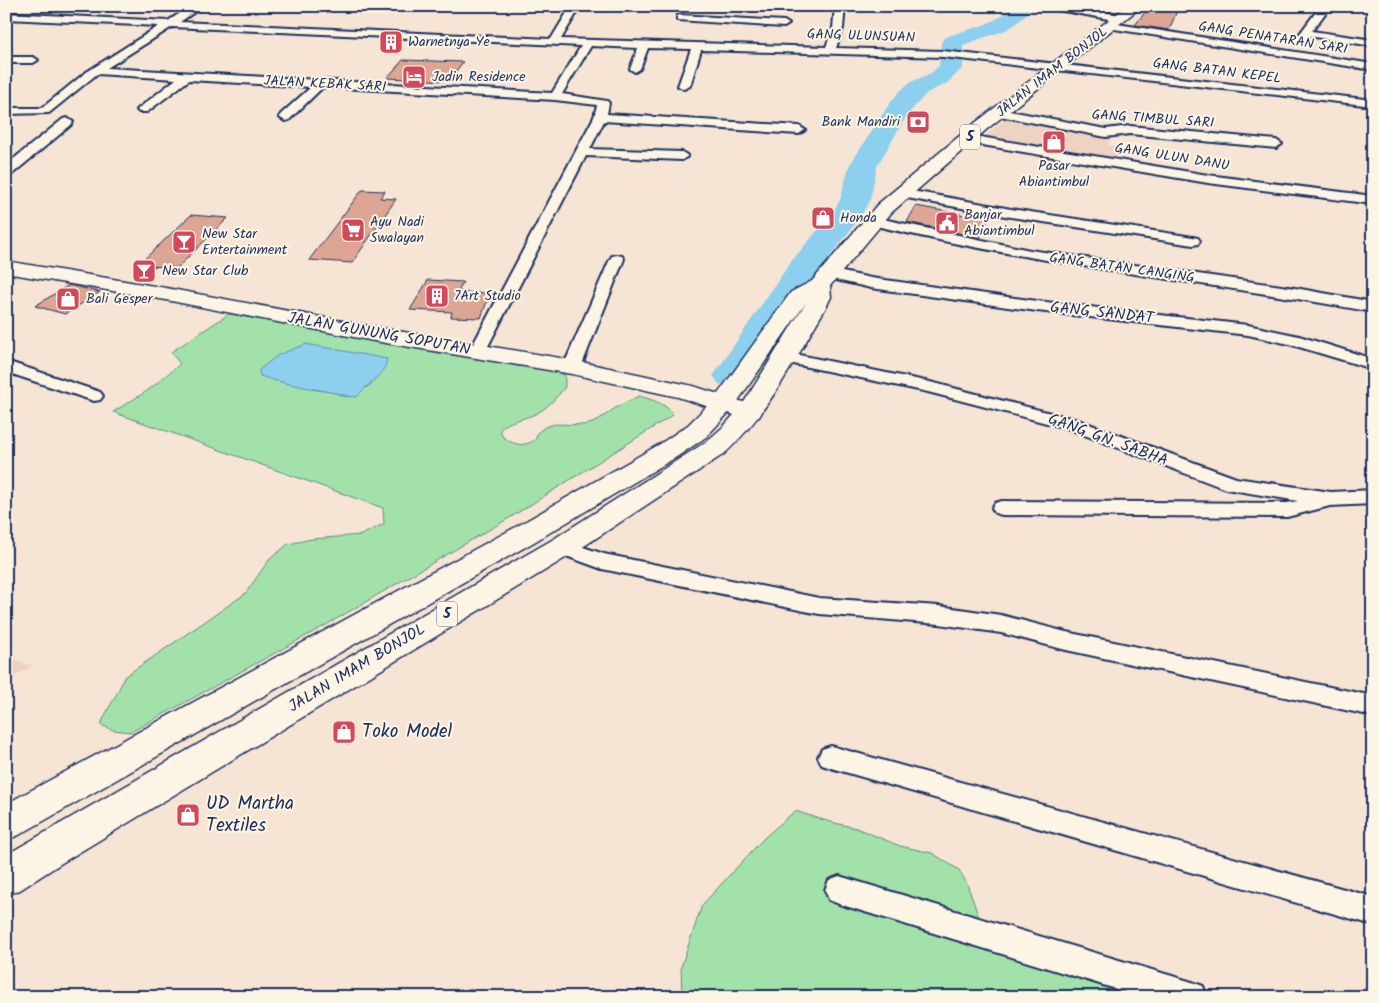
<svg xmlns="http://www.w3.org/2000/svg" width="1379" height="1003" viewBox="0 0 1379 1003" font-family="Kalam,sans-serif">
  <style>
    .built { fill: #eed2c2 }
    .green { fill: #a2e2aa; stroke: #5e8884; fill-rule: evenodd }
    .water { fill: #8ccfee; stroke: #5f8fb4 }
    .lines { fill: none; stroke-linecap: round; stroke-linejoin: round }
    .river { fill: #8ccfee; fill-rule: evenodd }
    .building { fill: #dda694; stroke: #1b2f5e }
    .street-casing { stroke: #1b2f5e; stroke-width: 4 }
    .secondary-casing { stroke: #1b2f5e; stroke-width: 3 }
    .highway-casing { stroke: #1b2f5e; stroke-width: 3 }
    .street { fill: #fcf5e5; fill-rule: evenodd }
    .secondary { fill: #fcf5e5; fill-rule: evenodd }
    .highway { fill: #fcf5e5; fill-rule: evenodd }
    .labels { text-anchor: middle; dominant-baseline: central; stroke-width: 4; stroke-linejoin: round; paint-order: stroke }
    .far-street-label { font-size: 14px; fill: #1b2f5e; stroke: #fcf5e5 }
    .far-poi-label { font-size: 14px; fill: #1b2f5e; stroke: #fcf5e5; text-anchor: start }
    .shield { fill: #fcf5e5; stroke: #5e6a86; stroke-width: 1 }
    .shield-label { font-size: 15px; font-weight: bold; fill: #1b2f5e }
    .street-label { font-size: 16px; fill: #1b2f5e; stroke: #fcf5e5 }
    .near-poi-label { font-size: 19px; fill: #1b2f5e; stroke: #fcf5e5; text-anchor: start }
  </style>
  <rect width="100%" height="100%" fill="#f6e5d5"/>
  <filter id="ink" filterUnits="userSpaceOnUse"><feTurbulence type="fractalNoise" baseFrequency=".02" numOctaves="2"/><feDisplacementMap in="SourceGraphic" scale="10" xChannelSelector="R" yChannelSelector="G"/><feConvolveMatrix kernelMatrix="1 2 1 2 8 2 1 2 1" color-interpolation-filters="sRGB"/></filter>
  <g filter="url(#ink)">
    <g class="built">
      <polygon points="1008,117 1111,135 1108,145 1121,147 1116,161 982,139"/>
      <polygon points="6,656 32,666 6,682"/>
    </g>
    <g class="green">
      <path d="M229 314 518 366H537L565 375V387C556 398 546 410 533 415 521 420 510 420 500 429L502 436C513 445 524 448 536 439L537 433 545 427 555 424 586 425 595 422 617 407 639 396C650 399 668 404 673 415L511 517 326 625 131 732 113 730 101 725C107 708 118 695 124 677L245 594 269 560 288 544 312 539 361 535 384 524 383 508 113 412 147 391 180 364 171 352ZM383 370 369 386 347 397 332 392 311 389Z"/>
      <polygon points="795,811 827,821 856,828 900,846 932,853 959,870 967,884 990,948 1141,997 682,997 681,967 702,905 764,838"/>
    </g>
    <path class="water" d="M306 344 387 359C385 376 366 384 357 397 347 397 340 393 330 392 306 387 283 384 260 376L259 370 278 355Z"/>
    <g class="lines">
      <path class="river" d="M1011 6H1032C1011 37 993 31 963 46V68L947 83 927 93 907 115 877 166 870 200 861 216 816 275 745 384 732 387 719 384 713 376 790 263 833 212 840 200 849 166 886 109 898 93 909 83 931 73 939 66 941 43 944 38C966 28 996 27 1011 6Z"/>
    </g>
    <g class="building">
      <polygon points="1150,6 1179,6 1169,30 1135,25"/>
      <polygon points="403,60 463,62 448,81 387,78"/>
      <polygon points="362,190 385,191 380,198 396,199 352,263 309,260"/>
      <polygon points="916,206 965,215 968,211 990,215 980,238 907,222"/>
      <polygon points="191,215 228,218 177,268 138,265"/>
      <polygon points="428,280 463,282 458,292 490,293 481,318 451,317 452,312 410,310"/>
      <polygon points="69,285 100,292 65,314 35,306"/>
    </g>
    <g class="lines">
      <g class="street-casing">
        <g id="street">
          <path d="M191 6H203L180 22 551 39 571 6H581L561 39 826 47 833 28 835 6H845L843 28 836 48 943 51 1373 100V106L943 57 701 50 690 86 684 89 678 86 691 49 648 48 640 69 635 72 630 69 638 48 591 46 562 94 607 101 609 103 607 114 799 126 805 130 799 134 604 121 590 149 682 152 688 156 682 160 586 156 485 352 483 356H471L469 352 594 117 597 105 555 100 323 87 289 120 285 121 279 117 281 114 311 87 189 80 147 112H139L137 110 139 108 176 79 97 74 49 113 6 114V108H42L85 73 159 26 6 19V13L168 21ZM172 27 581 46 552 93 107 68Z"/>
          <polygon points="1047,6 1070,6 1120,15 1125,18 1120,21 1052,9"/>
          <polygon points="1315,6 1325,6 1326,12 1312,31 1373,40 1373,46 1308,36 1304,42 1296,42 1295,40 1316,12"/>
          <polygon points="680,15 784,21 789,24 784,27 677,20 677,16"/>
          <polygon points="1111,23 1373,64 1373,70 1108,28 1108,24"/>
          <polygon points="6,57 33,57 38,60 33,63 6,63"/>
          <polygon points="999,109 1106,129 1130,126 1276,140 1282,144 1276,148 1130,134 1106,137 995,115 993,113 995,111"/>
          <polygon points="67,118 73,122 71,125 11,175 6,176 6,165 63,119"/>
          <polygon points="968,135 1208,175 1373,196 1373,204 1208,183 964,142 962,139 964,136"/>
          <polygon points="901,189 1011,209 1193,237 1198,238 1200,241 1198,244 1193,245 1011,217 896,196 894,193"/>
          <path d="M873 217 1030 250 1295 288 1373 302V312C1205 281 1034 265 868 224L866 221 868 218Z"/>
          <polygon points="617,255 622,256 624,259 581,367 578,371 572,372 566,371 563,367 610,259 612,256"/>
          <polygon points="828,269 871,278 1037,301 1248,325 1299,336 1373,359 1373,369 1289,344 1248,335 1037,311 871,288 823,277 820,274 823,271"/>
          <polygon points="785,352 930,382 1078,420 1236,478 1331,492 1373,490 1373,504 1330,506 1287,517 1002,515 995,513 992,508 995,503 1002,501 1287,503 1298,501 1226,489 1066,428 928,392 779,361 777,357 779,353"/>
          <polygon points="6,361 100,392 103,396 100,400 94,401 6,372"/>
          <polygon points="562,540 604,554 819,598 939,606 1001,615 1066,632 1373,696 1373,716 1066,650 1001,633 939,624 819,614 602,569 555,552 552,547 555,542"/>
          <polygon points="831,746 1373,897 1373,925 831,768 822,765 818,757 822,749"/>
          <polygon points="839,876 1192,982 1203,986 1207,997 1142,997 839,904 829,900 825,890 829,880"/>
        </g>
      </g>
      <g class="secondary-casing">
        <polygon id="secondary" points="6,261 166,288 374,327 572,360 693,386 759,407 762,412 759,417 750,420 678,397 572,374 374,341 166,300 6,273"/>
      </g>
      <g class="highway-casing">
        <path id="highway" d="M1127 6H1142L987 129 892 212 830 286 831 297 825 309C795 359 768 414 724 454L572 554 60 864 20 890 6 895V855L552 540 706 442 723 427 741 407 807 301 733 408 706 437 678 456 534 542 19 835 6 840V804L514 528 660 444 688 425 715 398 791 292 812 281 878 204 975 123Z"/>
      </g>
      <use href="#street" class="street"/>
      <use href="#secondary" class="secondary"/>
      <use href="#highway" class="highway"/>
    </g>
  </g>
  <defs>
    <g id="building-square" transform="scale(1.25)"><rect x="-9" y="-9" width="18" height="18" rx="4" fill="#d1495b" stroke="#fcf5e5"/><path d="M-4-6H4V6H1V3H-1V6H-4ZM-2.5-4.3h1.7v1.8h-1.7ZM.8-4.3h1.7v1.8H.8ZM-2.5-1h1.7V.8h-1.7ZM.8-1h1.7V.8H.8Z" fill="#fff"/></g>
    <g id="hotel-square" transform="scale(1.25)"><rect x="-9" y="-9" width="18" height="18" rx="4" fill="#d1495b" stroke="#fcf5e5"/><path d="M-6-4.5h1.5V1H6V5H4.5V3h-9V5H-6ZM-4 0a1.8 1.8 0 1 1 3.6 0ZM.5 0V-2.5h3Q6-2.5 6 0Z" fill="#fff"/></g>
    <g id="bank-square" transform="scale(1.25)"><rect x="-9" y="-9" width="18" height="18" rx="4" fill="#d1495b" stroke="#fcf5e5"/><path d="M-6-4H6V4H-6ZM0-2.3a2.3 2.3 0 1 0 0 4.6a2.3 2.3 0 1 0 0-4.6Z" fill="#fff"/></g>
    <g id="shop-square" transform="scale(1.25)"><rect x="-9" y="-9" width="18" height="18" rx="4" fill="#d1495b" stroke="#fcf5e5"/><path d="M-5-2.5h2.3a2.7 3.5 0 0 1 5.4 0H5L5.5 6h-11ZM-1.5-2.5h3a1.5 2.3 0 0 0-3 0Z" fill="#fff"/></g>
    <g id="civic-square" transform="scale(1.25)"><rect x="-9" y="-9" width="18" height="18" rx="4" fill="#d1495b" stroke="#fcf5e5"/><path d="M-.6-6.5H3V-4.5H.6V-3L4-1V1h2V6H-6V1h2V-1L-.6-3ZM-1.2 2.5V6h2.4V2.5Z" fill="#fff"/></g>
    <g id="supermarket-square" transform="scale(1.25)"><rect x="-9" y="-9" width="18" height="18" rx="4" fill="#d1495b" stroke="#fcf5e5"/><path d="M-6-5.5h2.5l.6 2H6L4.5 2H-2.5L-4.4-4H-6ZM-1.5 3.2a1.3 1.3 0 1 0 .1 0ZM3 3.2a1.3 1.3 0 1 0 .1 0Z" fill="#fff"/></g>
    <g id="bar-square" transform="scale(1.25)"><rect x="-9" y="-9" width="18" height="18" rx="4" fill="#d1495b" stroke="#fcf5e5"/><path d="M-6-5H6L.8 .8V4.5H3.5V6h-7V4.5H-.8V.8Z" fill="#fff"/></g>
  </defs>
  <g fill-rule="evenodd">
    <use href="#building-square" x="391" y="42"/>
    <use href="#hotel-square" x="414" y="77"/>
    <use href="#bank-square" x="918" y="122"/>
    <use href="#shop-square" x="1054" y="142"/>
    <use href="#shop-square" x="823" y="218"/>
    <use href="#civic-square" x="947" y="223"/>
    <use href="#supermarket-square" x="353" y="230"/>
    <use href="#bar-square" x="184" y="242"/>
    <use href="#bar-square" x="144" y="271"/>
    <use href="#building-square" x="437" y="296"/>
    <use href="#shop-square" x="68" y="299"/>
    <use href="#shop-square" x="344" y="732"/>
    <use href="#shop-square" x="188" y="815"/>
  </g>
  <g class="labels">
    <g class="far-street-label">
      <text transform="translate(861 36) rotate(2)">GANG ULUNSUAN</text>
      <text transform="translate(1273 38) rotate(9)">GANG PENATARAN SARI</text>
      <text transform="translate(1217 71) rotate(7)">GANG BATAN KEPEL</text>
      <text transform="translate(1052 72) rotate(-38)">JALAN IMAM BONJOL</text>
      <text transform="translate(325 84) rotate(3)">JALAN KEBAK SARI</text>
      <text transform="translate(1153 119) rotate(4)">GANG TIMBUL SARI</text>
      <text transform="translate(1172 157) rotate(9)">GANG ULUN DANU</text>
      <text transform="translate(1122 268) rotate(8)">GANG BATAN CANGING</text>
    </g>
    <g class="far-poi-label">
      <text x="408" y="42">Warnetnya Ye</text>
      <text x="432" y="77">Jadin Residence</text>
      <text x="900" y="122" text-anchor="end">Bank Mandiri</text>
      <text x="1054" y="166" text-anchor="middle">Pasar<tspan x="1054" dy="16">Abiantimbul</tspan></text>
      <text x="964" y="215">Banjar<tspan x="964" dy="16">Abiantimbul</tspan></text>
      <text x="840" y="218">Honda</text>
      <text x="370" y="222">Ayu Nadi<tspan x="370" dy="16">Swalayan</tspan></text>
      <text x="202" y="234">New Star<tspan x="202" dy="16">Entertainment</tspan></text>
      <text x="162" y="271">New Star Club</text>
      <text x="454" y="296">7Art Studio</text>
      <text x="86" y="299">Bali Gesper</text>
    </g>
    <g class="shield">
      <rect x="960" y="124.5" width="20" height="25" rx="4"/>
      <rect x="437" y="601.5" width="20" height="25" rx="4"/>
    </g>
    <g class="shield-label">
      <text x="970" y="137">5</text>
      <text x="447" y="614">5</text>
    </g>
    <g class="street-label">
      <text transform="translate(1102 313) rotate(6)">GANG SANDAT</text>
      <text transform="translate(379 334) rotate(10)">JALAN GUNUNG SOPUTAN</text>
      <text transform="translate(1108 440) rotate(20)">GANG GN. SABHA</text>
      <text transform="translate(357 668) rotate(-31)">JALAN IMAM BONJOL</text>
    </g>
    <g class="near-poi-label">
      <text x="362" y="732">Toko Model</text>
      <text x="206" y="804">UD Martha<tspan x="206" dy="22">Textiles</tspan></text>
    </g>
  </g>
  <rect width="1379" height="1003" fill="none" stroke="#fcf5e5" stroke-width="25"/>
  <rect x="12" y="12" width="1354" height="978" fill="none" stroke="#1b2f5e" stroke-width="2" filter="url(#ink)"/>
</svg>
